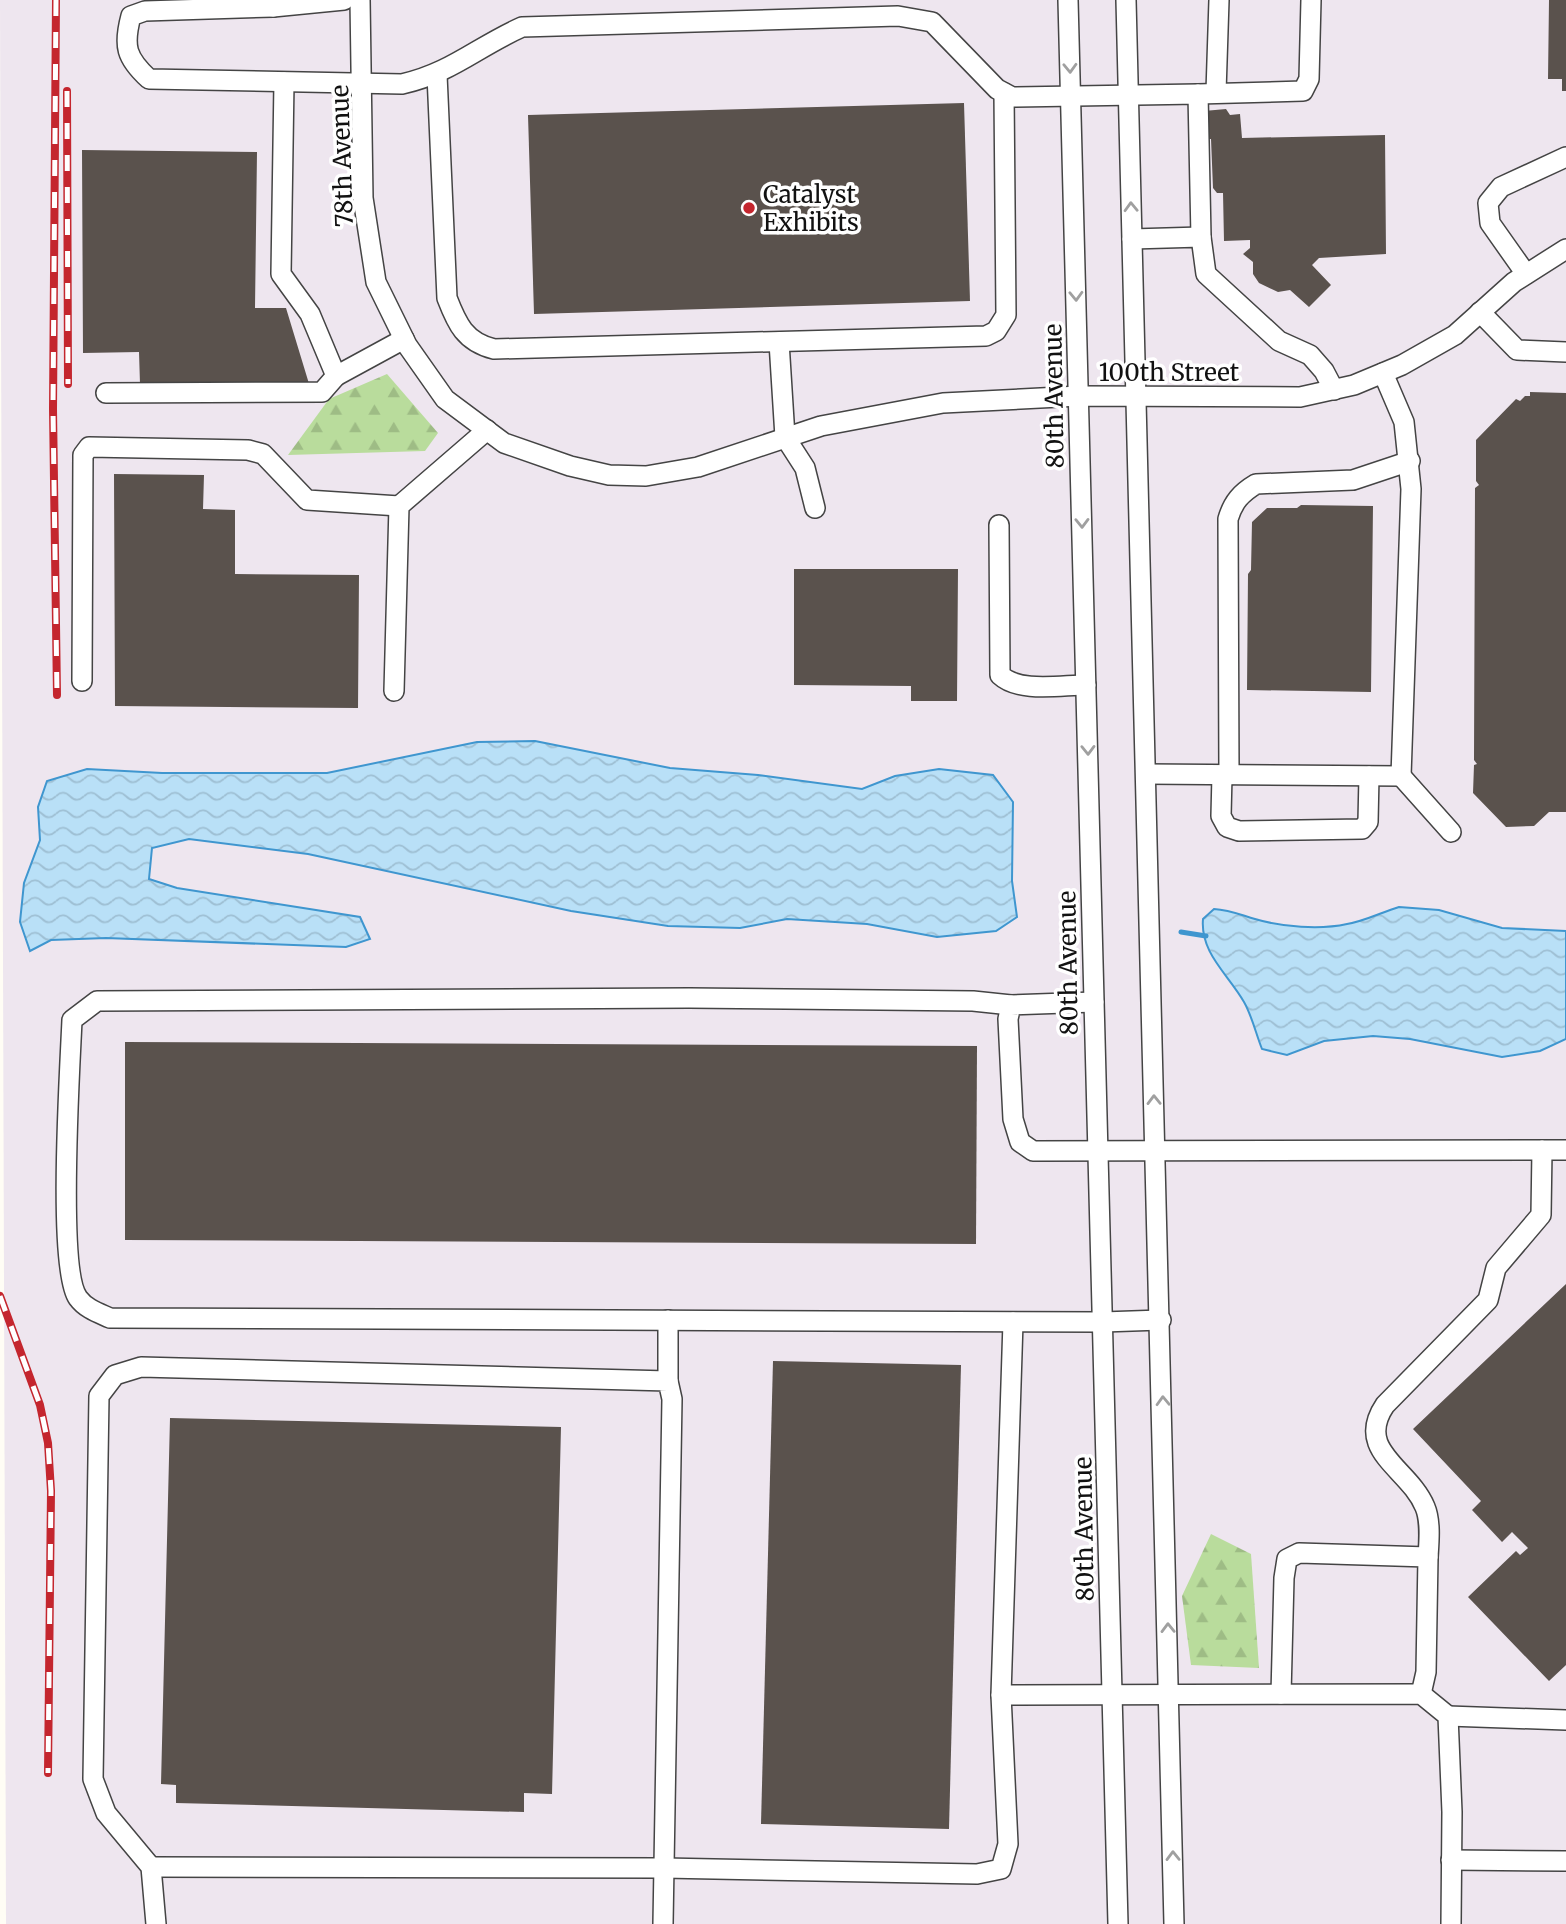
<svg xmlns="http://www.w3.org/2000/svg" width="1566" height="1924" viewBox="0 0 1566 1924" font-family="Merriweather,serif">
  <style>
    .industrial { fill: #eee6ef }
    .forest { fill: url(#forest-firs) }
    .water { fill: url(#water-waves); stroke: #3f96cf; stroke-width: 2 }
    .lines { fill: none; stroke-linecap: round; stroke-linejoin: round }
    .stream { stroke: #3f96cf; stroke-width: 5 }
    .building { fill: #5a524d }
    .minor-casing { stroke: #444; stroke-width: 22 }
    .minor { stroke: #fff; stroke-width: 19 }
    .rail-casing { stroke: #c4262e; stroke-width: 8 }
    .rail { stroke: #fff; stroke-width: 5; stroke-dasharray: 16; stroke-linecap: butt }
    .oneway { stroke: #a0a0a0 }
    .poi-dot { fill: #c4262e; stroke: #fff; stroke-width: 2.5 }
    .labels { text-anchor: middle; dominant-baseline: central; stroke-width: 7; stroke-linejoin: round; paint-order: stroke }
    .street-label { font-size: 24px; fill: #111; stroke: #fff }
    .poi-label { font-size: 24px; fill: #111; stroke: #fff; text-anchor: start }
  </style>
  <defs>
    <pattern id="forest-firs" width="22" height="20" patternUnits="userSpaceOnUse" patternTransform="scale(1.75)"><rect width="22" height="20" fill="#b9dc9c"/><path d="M5 1l3.5 6h-7zM16 11l3.5 6h-7z" fill="#9ebc85"/></pattern>
    <pattern id="water-waves" width="16" height="10" patternUnits="userSpaceOnUse" patternTransform="scale(1.75)"><rect width="16" height="10" fill="#b9e0f7"/><path d="M0 5q4-4 8 0t8 0" fill="none" stroke="#9ebfd3"/></pattern>
  </defs>
  <rect width="100%" height="100%" fill="#fffdf5"/>
  <polygon class="industrial" points="0,0 1566,0 1566,1924 6,1924"/>
  <g class="forest">
    <polygon points="387,374 438,433 425,451 288,455 329,399"/>
    <polygon points="1211,1534 1251,1554 1259,1668 1191,1665 1182,1596"/>
  </g>
  <g class="water">
    <polygon points="535,741 670,768 758,775 862,789 895,776 939,769 993,775 1013,802 1012,881 1017,917 996,931 937,937 867,924 787,919 740,928 668,926 571,911 308,854 189,839 152,848 149,879 177,888 360,917 370,939 346,947 106,938 51,940 30,951 20,922 24,883 40,840 38,807 47,781 87,769 162,773 327,773 477,742"/>
    <path d="M1399 907 1439 910 1502 928 1566 931V1039L1540 1051 1502 1057 1410 1039 1373 1036 1324 1041 1287 1055 1262 1049C1256 1034 1252 1016 1244 1002 1228 974 1200 953 1203 919L1214 909C1230 910 1241 915 1255 919 1282 927 1320 930 1347 924 1365 921 1382 912 1399 907Z"/>
  </g>
  <g class="lines">
    <polyline class="stream" points="1181,932 1206,936"/>
  </g>
  <g class="building">
    <polygon points="1549,0 1566,0 1566,91 1562,91 1562,79 1548,79"/>
    <polygon points="964,103 970,301 534,314 528,115"/>
    <polygon points="1226,109 1230,115 1240,114 1242,138 1385,135 1386,254 1319,258 1312,265 1331,285 1309,307 1290,290 1278,292 1259,283 1253,274 1253,262 1243,254 1250,248 1250,240 1224,241 1223,193 1217,193 1213,188 1211,139 1206,139 1204,111"/>
    <polygon points="82,150 257,152 255,308 286,308 310,387 140,384 139,352 83,353"/>
    <polygon points="1530,392 1566,393 1566,812 1549,812 1534,826 1506,827 1473,793 1474,765 1477,764 1474,760 1475,488 1479,485 1476,481 1476,440 1516,399 1520,401 1525,396 1530,396"/>
    <polygon points="114,474 204,475 203,509 235,510 235,574 359,575 358,708 115,706"/>
    <polygon points="1301,505 1373,506 1371,692 1247,690 1248,574 1251,570 1252,522 1267,508 1297,508"/>
    <polygon points="794,569 958,569 957,701 911,701 911,686 794,685"/>
    <polygon points="125,1042 977,1046 976,1244 125,1240"/>
    <polygon points="1566,1284 1566,1665 1549,1681 1468,1597 1516,1551 1520,1555 1528,1548 1512,1532 1502,1542 1472,1510 1481,1501 1413,1429"/>
    <polygon points="773,1361 961,1365 949,1829 761,1824"/>
    <polygon points="170,1418 561,1427 552,1794 524,1793 524,1812 176,1803 176,1785 161,1784"/>
  </g>
  <g class="lines">
    <g class="minor-casing">
      <g id="minor">
        <polyline points="273,0 273,7 344,0"/>
        <polyline points="360,0 363,198 376,282 407,345 445,399 504,443 570,466 609,475 646,476 698,467 821,426 943,403 1079,396 1300,397 1354,385 1402,365 1455,335 1514,282 1566,249"/>
        <polyline points="1068,0 1118,1924"/>
        <polyline points="1126,0 1174,1924"/>
        <path d="M273 7 145 11 131 16C123 46 126 58 149 79L402 84C451 73 477 47 522 27L898 16 932 22 997 89 1012 97 1198 94 1201 237"/>
        <path d="M437 75 447 298C457 324 465 342 494 349L986 336 996 331 1006 315 1004 93"/>
        <polyline points="284,82 281,274 310,314 336,376 404,339"/>
        <polyline points="1216,92 1219,0"/>
        <polyline points="1198,94 1303,91 1309,79 1311,0"/>
        <polyline points="1132,239 1201,237 1206,274 1279,341 1310,355 1324,371 1334,390"/>
        <polyline points="1526,274 1490,223 1488,203 1501,187 1566,157"/>
        <polyline points="1480,312 1517,350 1566,352"/>
        <polyline points="779,342 785,437 805,468 815,508"/>
        <polyline points="106,393 322,392 336,376"/>
        <path d="M999 525 1000 675C1019 693 1061 685 1086 685"/>
        <polyline points="82,681 83,455 89,447 248,450 263,454 307,500 399,506"/>
        <polyline points="394,691 399,506 487,430"/>
        <polyline points="1146,774 1401,776 1411,489 1404,422 1383,373"/>
        <polyline points="1222,775 1221,816 1227,827 1239,831 1362,829 1368,822 1369,776"/>
        <path d="M1229 775 1228 519C1233 502 1241 493 1256 484L1353 480 1410 461"/>
        <polyline points="1401,776 1451,832"/>
        <polyline points="1094,1002 1011,1005 1008,1019 1013,1119 1020,1142 1033,1151 1566,1150"/>
        <path d="M1011 1005 973 1001 689 998 97 1001 72 1020C70 1067 57 1269 78 1298 86 1309 99 1313 110 1318L1103 1322 1161 1320"/>
        <polyline points="668,1381 668,1320"/>
        <path d="M1428 1557C1429 1542 1431 1521 1425 1507 1409 1468 1354 1451 1385 1405L1488 1300 1496 1268 1541 1215 1542 1150"/>
        <polyline points="1281,1694 1284,1578 1287,1559 1299,1553 1428,1557 1426,1672 1421,1694"/>
        <polyline points="1001,1695 1421,1694 1448,1716 1452,1812 1451,1924"/>
        <polyline points="1448,1716 1566,1720"/>
        <polyline points="1451,1860 1566,1861"/>
        <polyline points="151,1867 664,1868 977,1874 1001,1869 1008,1844 1001,1695 1013,1322"/>
        <polyline points="156,1924 151,1867 106,1813 93,1779 99,1396 115,1375 141,1367 668,1381 672,1399 663,1924"/>
      </g>
    </g>
    <use href="#minor" class="minor"/>
    <g class="rail-casing">
      <g id="rail">
        <polyline points="56,0 53,409 57,695"/>
        <polyline points="67,91 68,384"/>
        <polyline points="0,1296 40,1405 48,1443 51,1491 48,1773"/>
      </g>
    </g>
    <use href="#rail" class="rail"/>
  </g>
  <defs><path id="oneway-chevron" d="M-2-3.5L2.5 0L-2 3.5" fill="none" stroke-width="1.6" stroke-linecap="round" stroke-linejoin="round" transform="scale(1.75)"/></defs>
  <g class="oneway">
    <use href="#oneway-chevron" transform="translate(1070 68) rotate(88)"/>
    <use href="#oneway-chevron" transform="translate(1131 207) rotate(-92)"/>
    <use href="#oneway-chevron" transform="translate(1076 296) rotate(88)"/>
    <use href="#oneway-chevron" transform="translate(1082 523) rotate(89)"/>
    <use href="#oneway-chevron" transform="translate(1088 750) rotate(89)"/>
    <use href="#oneway-chevron" transform="translate(1154 1100) rotate(-91)"/>
    <use href="#oneway-chevron" transform="translate(1163 1401) rotate(-92)"/>
    <use href="#oneway-chevron" transform="translate(1168 1628) rotate(-91)"/>
    <use href="#oneway-chevron" transform="translate(1173 1856) rotate(-91)"/>
  </g>
  <circle class="poi-dot" cx="749" cy="208" r="7"/>
  <g class="labels">
    <g class="street-label">
      <text transform="translate(342 156) rotate(-92)">78th Avenue</text>
      <text x="1169" y="372">100th Street</text>
      <text transform="translate(1054 396) rotate(-91)">80th Avenue</text>
      <text transform="translate(1068 963) rotate(-91)">80th Avenue</text>
      <text transform="translate(1084 1529) rotate(-91)">80th Avenue</text>
    </g>
    <g class="poi-label">
      <text x="763" y="194">Catalyst<tspan x="763" dy="28">Exhibits</tspan></text>
    </g>
  </g>
</svg>
